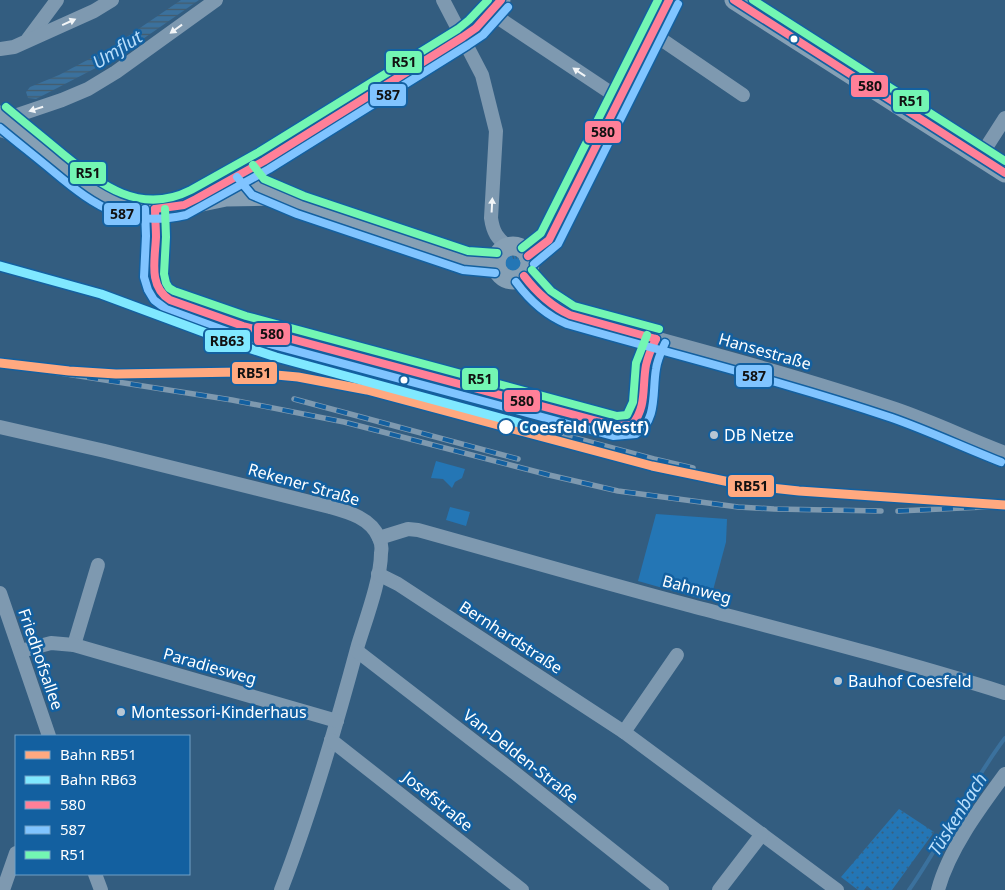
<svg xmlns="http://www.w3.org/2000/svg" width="1005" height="890" viewBox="0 0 1005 890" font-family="'Noto Sans',sans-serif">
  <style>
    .grass { fill: url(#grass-tufts) }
    .park { fill: url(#park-dots) }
    .pitch { fill: #2476b5 }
    .water { fill: url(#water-rules) }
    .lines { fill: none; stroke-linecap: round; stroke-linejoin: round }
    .stream { stroke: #3b719d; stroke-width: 4 }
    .street { stroke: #7e99b0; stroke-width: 14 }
    .secondary { stroke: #86a0b5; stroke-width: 19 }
    .rail-casing { stroke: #7e99af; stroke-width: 5.5 }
    .rail { stroke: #1360a0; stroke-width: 4; stroke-dasharray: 11; stroke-linecap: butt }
    .bus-1-casing { stroke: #1360a0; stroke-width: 11 }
    .bus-2-casing { stroke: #1360a0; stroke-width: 11 }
    .bus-3-casing { stroke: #1360a0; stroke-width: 11 }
    .bus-1 { stroke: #ff8098; stroke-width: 8 }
    .bus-2 { stroke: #80c4ff; stroke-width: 8 }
    .bus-3 { stroke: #73f6b3; stroke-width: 8 }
    .rail-1-casing { stroke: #1360a0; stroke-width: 12 }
    .rail-2-casing { stroke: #1360a0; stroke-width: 12 }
    .rail-1 { stroke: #ffa980; stroke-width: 9 }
    .rail-2 { stroke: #80e8ff; stroke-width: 9 }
    .oneway { fill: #f2f5f7 }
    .bus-dot { fill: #fff; stroke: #1360a0; stroke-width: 2 }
    .poi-dot { fill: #b8c6d3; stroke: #1360a0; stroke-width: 2 }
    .labels { text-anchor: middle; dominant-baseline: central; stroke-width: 5; stroke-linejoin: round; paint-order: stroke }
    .street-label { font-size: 16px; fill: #fff; stroke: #1360a0 }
    .stop-label { font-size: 16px; font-weight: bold; fill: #fff; stroke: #1360a0; text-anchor: start }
    .poi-label { font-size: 16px; fill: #fff; stroke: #1360a0; text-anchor: start }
    .water-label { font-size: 18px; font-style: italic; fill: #b9defb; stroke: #1360a0 }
    .line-badge { stroke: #1360a0; stroke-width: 2 }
    .pale-badge-label { font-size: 14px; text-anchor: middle; font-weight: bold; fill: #111 }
  </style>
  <defs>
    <pattern id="grass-tufts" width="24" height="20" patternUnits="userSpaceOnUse" patternTransform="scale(1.25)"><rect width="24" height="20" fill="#2476b5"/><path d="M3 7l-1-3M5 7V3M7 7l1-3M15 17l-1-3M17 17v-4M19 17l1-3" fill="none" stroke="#386180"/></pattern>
    <pattern id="park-dots" width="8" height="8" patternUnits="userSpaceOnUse" patternTransform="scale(1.25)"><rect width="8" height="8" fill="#2476b5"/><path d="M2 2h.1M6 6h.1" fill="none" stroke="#386180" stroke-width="1.8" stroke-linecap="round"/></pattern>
    <pattern id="water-rules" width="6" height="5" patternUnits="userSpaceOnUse" patternTransform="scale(1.25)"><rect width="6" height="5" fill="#3b719d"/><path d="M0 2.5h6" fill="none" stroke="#455b6c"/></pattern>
  </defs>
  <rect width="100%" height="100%" fill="#335d80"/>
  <circle class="grass" cx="513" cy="263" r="8"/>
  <polygon class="park" points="899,809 934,832 892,890 872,890 867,886 864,890 858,890 841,877"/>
  <g class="pitch">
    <polygon points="436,461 465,469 462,478 455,482 452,488 443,479 431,478"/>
    <polygon points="450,507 470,512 466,526 446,520"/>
    <polygon points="656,514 727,519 726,542 712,594 705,600 638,581"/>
  </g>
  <polygon class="water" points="181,0 199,0 117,57 36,99 28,98 26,92 30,87 59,75 112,47"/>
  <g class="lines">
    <path class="stream" d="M909 890C943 841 969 786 1005 738"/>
    <g class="street">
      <path d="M443 0 482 75 496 131 491 218C493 232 497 239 509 247"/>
      <polyline points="491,13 620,99"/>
      <polyline points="652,33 743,95"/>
      <polyline points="28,39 57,0"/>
      <polyline points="0,49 14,47 94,11 112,0"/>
      <polyline points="6,119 62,100 88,89 116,72 216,0"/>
      <polyline points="0,130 23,137"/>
      <polyline points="980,157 1005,118"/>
      <path d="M524 276C537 294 549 306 570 315 679 345 789 373 895 409 933 422 968 439 1005 453"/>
      <path d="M0 427 105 451 330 507C348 512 371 518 379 538 381 542 382 548 381 553 381 579 366 619 358 645 336 727 312 810 281 890"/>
      <path d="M379 538 408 529 418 530C508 555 597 581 688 605 794 633 900 660 1005 693"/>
      <polyline points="378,574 398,584 624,732 837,890"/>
      <polyline points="0,593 49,736"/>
      <polyline points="74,645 98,565"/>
      <polyline points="21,651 51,643 74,645 337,721"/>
      <polyline points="357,651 515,773 662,890"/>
      <polyline points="624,732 677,655"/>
      <polyline points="331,740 522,890"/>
      <polyline points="95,874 101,890"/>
      <polyline points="3,890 16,853"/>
      <polyline points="719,890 762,834"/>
      <path d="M938 890C949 849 980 808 1005 774"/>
    </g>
    <g class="secondary">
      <polyline points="734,0 1005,173"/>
      <polyline points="0,115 88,187 106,198 123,205 141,209 171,208 184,205 196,199 264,161 463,37 476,28 501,0"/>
      <polyline points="245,171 258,187 300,205 466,261 496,263"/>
      <polyline points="202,202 226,197 274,196"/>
      <circle cx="513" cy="263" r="17"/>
      <polyline points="528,256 549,240 669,0"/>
    </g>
    <g class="rail-casing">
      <g id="rail">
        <polyline points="22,367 232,400 344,422 549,475 618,491 738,507 774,509 881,511"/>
        <polyline points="294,399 518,459"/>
        <polyline points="530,426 654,459 693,468"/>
        <polyline points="898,511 1005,506"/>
      </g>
    </g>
    <use href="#rail" class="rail"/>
    <g class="bus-1-casing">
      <g id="bus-1">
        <polyline points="734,0 1005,173"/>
        <path d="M155 209C155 218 156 228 156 237 155 260 148 286 170 300L243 326 616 426 632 425C647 407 642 387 646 365 648 356 652 347 656 339"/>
        <polyline points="155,209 184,205 196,199 264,161 463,37 476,28 501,0"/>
        <polyline points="528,256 549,240 669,0"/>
        <path d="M524 276C537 293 551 306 570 315L656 339"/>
      </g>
    </g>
    <g class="bus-2-casing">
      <g id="bus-2">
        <path d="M0 128C18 143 36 157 54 172 97 208 127 228 186 215L269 169 468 45 483 35 508 7"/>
        <polyline points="237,177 252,195 297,214 463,270 495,273"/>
        <path d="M145 209 146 236 144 277 148 290 154 300 166 309 240 336 613 436 636 434C658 420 652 391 656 369 657 360 661 352 665 343"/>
        <polyline points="534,264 558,244 678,4"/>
        <path d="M516 282C530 301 545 315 567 324 675 355 785 382 892 418 929 431 965 448 1001 462"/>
      </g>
    </g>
    <g class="bus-3-casing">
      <g id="bus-3">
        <polyline points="753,0 1005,161"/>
        <path d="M6 107C25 123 44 138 63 154 101 185 140 216 191 190L259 152 458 29 469 20 488 0"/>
        <polyline points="253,165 264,179 304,196 468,251 497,253"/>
        <polyline points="165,209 166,237 164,274 166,283 169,288 174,291 246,316 617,416 627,415 633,402 636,363 647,335"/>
        <polyline points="522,248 541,233 658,0"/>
        <polyline points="532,270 551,291 574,306 659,329"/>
      </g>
    </g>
    <use href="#bus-1" class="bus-1"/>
    <use href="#bus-2" class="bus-2"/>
    <use href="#bus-3" class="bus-3"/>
    <g class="rail-1-casing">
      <polyline id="rail-1" points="0,363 69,371 116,374 242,372 298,377 367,390 652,466 744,485 799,491 1005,505"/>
    </g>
    <g class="rail-2-casing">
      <polyline id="rail-2" points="0,266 101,294 233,343 276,357 530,426"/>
    </g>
    <use href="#rail-1" class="rail-1"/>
    <use href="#rail-2" class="rail-2"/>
  </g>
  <defs><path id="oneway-solid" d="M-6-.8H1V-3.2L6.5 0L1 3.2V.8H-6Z" transform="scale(1.25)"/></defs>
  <g class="oneway">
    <use href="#oneway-solid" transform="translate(69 22) rotate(-24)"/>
    <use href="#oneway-solid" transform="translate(176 29) rotate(144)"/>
    <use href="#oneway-solid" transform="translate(579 72) rotate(-146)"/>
    <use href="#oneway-solid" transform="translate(36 109) rotate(162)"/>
    <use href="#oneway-solid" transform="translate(492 205) rotate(-87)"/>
  </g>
  <g class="bus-dot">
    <circle cx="794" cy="39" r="4.5"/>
    <circle cx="404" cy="380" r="4.5"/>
    <circle cx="506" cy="427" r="8"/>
  </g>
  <g class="poi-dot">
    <circle cx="714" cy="435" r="5"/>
    <circle cx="838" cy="681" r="5"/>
    <circle cx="121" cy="712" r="5"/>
  </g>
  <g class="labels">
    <g class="street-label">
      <text transform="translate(765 351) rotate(16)">Hansestraße</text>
      <text transform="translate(304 484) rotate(16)">Rekener Straße</text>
      <text transform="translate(697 589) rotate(15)">Bahnweg</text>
      <text transform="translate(511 637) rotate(33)">Bernhardstraße</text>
      <text transform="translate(41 659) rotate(71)">Friedhofsallee</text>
      <text transform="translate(210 666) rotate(16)">Paradiesweg</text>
      <text transform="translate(521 756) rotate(38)">Van-Delden-Straße</text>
      <text transform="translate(438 801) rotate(39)">Josefstraße</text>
    </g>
    <g class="stop-label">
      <text x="519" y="427">Coesfeld (Westf)</text>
    </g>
    <g class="poi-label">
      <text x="724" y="435">DB Netze</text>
      <text x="848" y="681">Bauhof Coesfeld</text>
      <text x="131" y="712">Montessori-Kinderhaus</text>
    </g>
    <g class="water-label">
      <text transform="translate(117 49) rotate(-32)">Umflut</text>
      <text transform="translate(957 814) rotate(-58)">Tüskenbach</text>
    </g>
  </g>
  <g class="line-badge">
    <rect x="385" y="50" width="38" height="24" rx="5" fill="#73f6b3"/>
    <rect x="850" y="74" width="39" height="24" rx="5" fill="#ff8098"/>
    <rect x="369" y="83" width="38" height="24" rx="5" fill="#80c4ff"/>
    <rect x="892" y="89" width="38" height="24" rx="5" fill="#73f6b3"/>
    <rect x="584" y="120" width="38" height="24" rx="5" fill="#ff8098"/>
    <rect x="69" y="161" width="38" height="24" rx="5" fill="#73f6b3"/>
    <rect x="103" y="202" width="38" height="24" rx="5" fill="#80c4ff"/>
    <rect x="253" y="322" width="38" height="24" rx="5" fill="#ff8098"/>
    <rect x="204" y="329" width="47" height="24" rx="5" fill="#80e8ff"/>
    <rect x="231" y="361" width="47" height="24" rx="5" fill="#ffa980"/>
    <rect x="735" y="364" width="38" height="24" rx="5" fill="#80c4ff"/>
    <rect x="461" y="367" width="38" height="24" rx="5" fill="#73f6b3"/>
    <rect x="503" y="389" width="38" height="24" rx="5" fill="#ff8098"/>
    <rect x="727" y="474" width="48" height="24" rx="5" fill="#ffa980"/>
  </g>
  <g class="pale-badge-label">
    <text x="404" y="67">R51</text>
    <text x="870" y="91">580</text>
    <text x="388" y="100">587</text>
    <text x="911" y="106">R51</text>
    <text x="603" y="137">580</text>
    <text x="88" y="178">R51</text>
    <text x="122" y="219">587</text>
    <text x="272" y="339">580</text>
    <text x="227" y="346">RB63</text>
    <text x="254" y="378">RB51</text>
    <text x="754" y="381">587</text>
    <text x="480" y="384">R51</text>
    <text x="522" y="406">580</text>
    <text x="751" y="491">RB51</text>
  </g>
  <rect x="15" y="735" width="175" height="140" fill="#1360a0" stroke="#71a0c6"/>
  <rect x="25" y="751" width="25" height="8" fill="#ffa980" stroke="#71a0c6"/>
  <text x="60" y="760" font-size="15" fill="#ffffff">Bahn RB51</text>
  <rect x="25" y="776" width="25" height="8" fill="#80e8ff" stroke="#71a0c6"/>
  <text x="60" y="785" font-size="15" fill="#ffffff">Bahn RB63</text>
  <rect x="25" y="801" width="25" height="8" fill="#ff8098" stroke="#71a0c6"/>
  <text x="60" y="810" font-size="15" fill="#ffffff">580</text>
  <rect x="25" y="826" width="25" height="8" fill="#80c4ff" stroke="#71a0c6"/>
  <text x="60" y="835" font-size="15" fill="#ffffff">587</text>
  <rect x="25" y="851" width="25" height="8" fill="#73f6b3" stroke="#71a0c6"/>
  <text x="60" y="860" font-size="15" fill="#ffffff">R51</text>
</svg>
